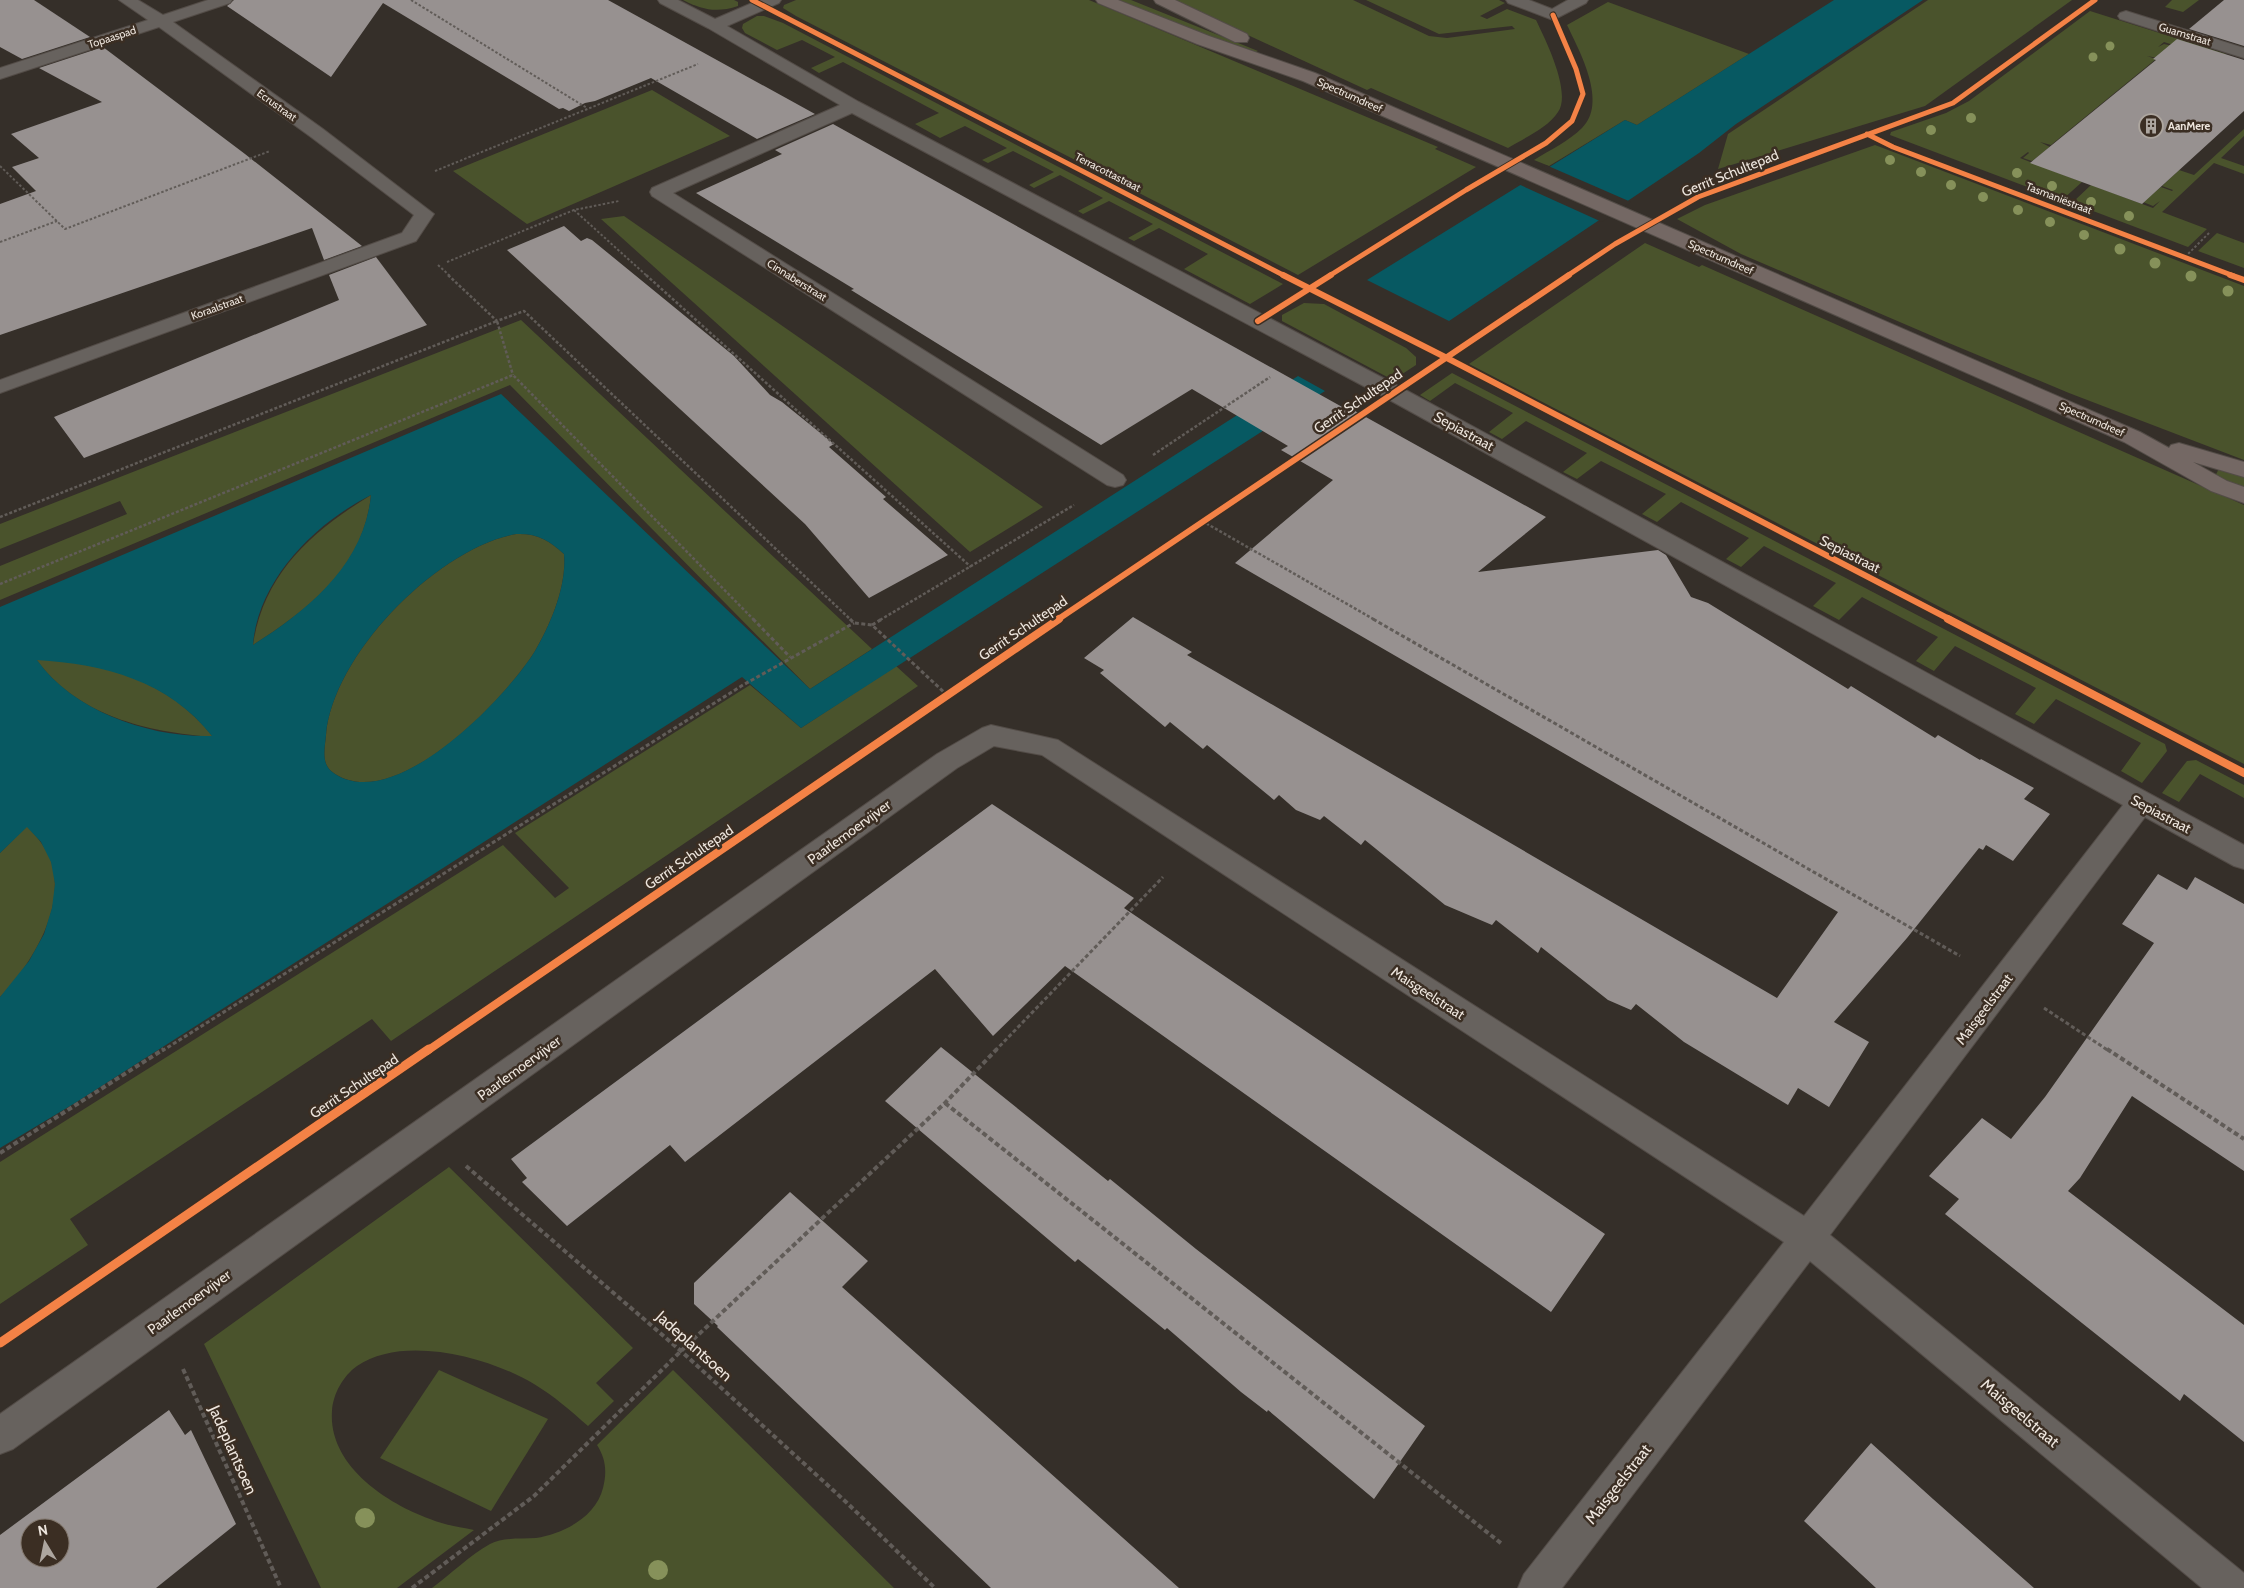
<svg xmlns="http://www.w3.org/2000/svg" width="2244" height="1588" viewBox="0 0 2244 1588" font-family="Cabin,sans-serif">
  <style>
    .green { fill: #4a532c }
    .water { fill: #075962; fill-rule: evenodd }
    .pier { fill: #352f29 }
    .building { fill: #979190; fill-rule: evenodd }
    .lines { fill: none; stroke-linecap: round; stroke-linejoin: round }
    .minor-casing { stroke: #534c47; stroke-width: 2 }
    .major-casing { stroke: #534c47; stroke-width: 2 }
    .path-far3 { stroke: #615c58; stroke-width: 2; stroke-dasharray: 2.5 2; stroke-linecap: butt }
    .path-far2 { stroke: #615c58; stroke-width: 2.5; stroke-dasharray: 3 2; stroke-linecap: butt }
    .path-far1 { stroke: #615c58; stroke-width: 3; stroke-dasharray: 4 2.5; stroke-linecap: butt }
    .path { stroke: #615c58; stroke-width: 4; stroke-dasharray: 5 3; stroke-linecap: butt }
    .minor { fill: #67625e; fill-rule: evenodd }
    .major { fill: #746864; fill-rule: evenodd }
    .cycleway-far3-casing { stroke: #3b2e23; stroke-width: 7 }
    .cycleway-far2-casing { stroke: #3b2e23; stroke-width: 9 }
    .cycleway-far1-casing { stroke: #3b2e23; stroke-width: 11 }
    .cycleway-casing { stroke: #3b2e23; stroke-width: 12 }
    .cycleway-far3 { stroke: #f48246; stroke-width: 5 }
    .cycleway-far2 { stroke: #f48246; stroke-width: 6 }
    .cycleway-far1 { stroke: #f48246; stroke-width: 8 }
    .cycleway { stroke: #f48246; stroke-width: 9 }
    .tree { fill: #86915a }
    .labels { text-anchor: middle; dominant-baseline: central; stroke-width: 5; stroke-linejoin: round; paint-order: stroke }
    .far-street-label { font-size: 11px; fill: #eee6de; stroke: #3b2e23 }
    .far-poi-label { font-size: 11px; font-weight: bold; fill: #eee6de; stroke: #3b2e23; text-anchor: start }
    .street-label { font-size: 14px; fill: #eee6de; stroke: #3b2e23 }
    .near-street-label { font-size: 16px; fill: #eee6de; stroke: #3b2e23 }
  </style>
  <rect width="100%" height="100%" fill="#352f29"/>
  <g class="green">
    <path d="M683 0H734L738 2V6C717 13 702 10 683 0Z"/>
    <polygon points="796,0 1089,0 1438,147 1435,149 1476,167 1298,275 796,16 783,8 784,5"/>
    <polygon points="1117,0 1131,0 1258,51 1250,55"/>
    <path d="M1172 0H1353L1429 36 1447 38 1515 29 1512 26 1439 34 1366 0H1499L1505 3 1480 16 1487 19 1507 9 1536 20C1545 39 1572 92 1558 112 1548 128 1524 138 1508 148L1371 88 1367 90Z"/>
    <polygon points="1928,0 2072,0 1925,106 1718,169 1728,134"/>
    <polygon points="2172,0 2199,0 2183,12 2165,7"/>
    <path d="M1608 2 1749 54 1637 125 1625 120 1549 166 1534 160C1550 150 1569 141 1582 128 1608 103 1580 52 1567 25Z"/>
    <polygon points="2090,11 2226,54 2220,60 2164,42 2158,47 2164,44 2173,46 2158,58 2147,56 2156,59 2051,145 2040,142 2050,147 2032,161 2023,158 2029,153 2028,152 2020,158 2082,182 2062,200 1890,135 1891,132 1946,113 1969,101"/>
    <polygon points="757,16 764,16 783,23 1283,284 1250,304 1184,269 1208,254 1159,228 1134,241 1128,238 1153,224 1109,201 1083,214 1078,211 1103,198 1060,175 1034,188 1029,185 1054,172 1013,151 988,163 982,160 1007,148 965,126 940,138 915,124 939,113 843,62 819,73 811,68 835,57 802,40 777,50 745,33 742,28 743,24"/>
    <polygon points="652,90 730,136 527,224 453,171"/>
    <polygon points="2244,129 2244,136 2221,158 2244,166 2244,174 2214,163 2162,212 2207,229 2188,247 2072,203 2091,185 2153,208 2160,201 2153,206 2143,202 2161,187 2172,191 2173,190 2162,186 2179,170 2194,175"/>
    <polygon points="1875,145 2244,286 2244,460 2069,393 1944,341 1741,254 1677,219 1705,205"/>
    <polygon points="624,216 1043,507 970,552 601,219"/>
    <polygon points="2217,233 2244,243 2244,268 2198,251"/>
    <polygon points="1645,243 1699,267 1702,265 2244,505 2244,764 1469,364"/>
    <polygon points="1304,303 1324,304 1406,348 1416,357 1416,365 1393,380 1282,321 1282,315"/>
    <polygon points="521,320 872,649 810,689 510,385 0,600 0,566 127,514 120,501 0,549 0,524"/>
    <polygon points="1452,373 2165,744 2167,751 2142,783 2121,771 2141,743 2056,699 2034,724 2015,714 2036,688 1955,646 1934,671 1916,661 1938,637 1862,597 1839,620 1813,606 1836,583 1764,546 1741,567 1726,559 1749,538 1681,502 1657,522 1642,514 1666,494 1601,461 1577,479 1563,472 1587,453 1526,421 1502,439 1489,432 1513,413 1455,383 1430,401 1420,395"/>
    <polygon points="2220,467 2244,475 2244,488 2215,476"/>
    <path d="M371 495C364 567 309 609 253 645 263 574 312 531 371 495Z"/>
    <path d="M516 534C537 533 549 540 564 554 567 585 551 624 535 651 506 698 392 819 331 771 321 762 325 747 326 735 333 654 438 548 516 534Z"/>
    <path d="M36 659C106 664 167 679 213 737 147 732 77 716 36 659Z"/>
    <polygon points="896,666 918,686 391,1041 372,1019 70,1219 88,1245 0,1304 0,1162 503,845 555,898 569,888 515,833 750,685 801,728"/>
    <polygon points="2196,760 2244,785 2244,798 2200,774 2179,802 2162,793 2187,761"/>
    <path d="M27 826C37 837 46 847 51 861 67 907 31 965 0 997V853Z"/>
    <path d="M449 1167 633 1348 596 1383 614 1401 588 1426C571 1411 554 1396 534 1384 489 1357 403 1334 357 1366 343 1376 333 1394 332 1411 328 1465 386 1503 430 1519 444 1525 460 1527 474 1530L397 1588H321L204 1344Z"/>
    <polygon points="439,1370 548,1419 491,1511 380,1458"/>
    <path d="M673 1370 894 1588H432C451 1574 470 1555 490 1544 503 1537 522 1539 536 1538 563 1534 596 1517 603 1488 607 1472 606 1459 597 1445Z"/>
  </g>
  <g class="water">
    <polygon points="1834,0 1923,0 1736,124 1699,153 1449,321 1367,280 1625,120 1637,125"/>
    <path d="M1298 376 1325 391 801 728 742 677 75 1103 0 1148V997L29 961 44 934 52 908 55 884 51 862 41 842 27 827 0 853V607L501 394 810 689ZM371 495C364 565 308 610 253 645 258 580 315 523 371 495ZM516 534C537 533 549 540 564 554 567 585 551 624 535 651 506 698 391 819 331 771 321 762 325 747 326 735 333 654 438 548 516 534ZM37 660C104 664 169 681 212 736 150 738 73 711 37 660Z"/>
  </g>
  <polygon class="pier" points="1546,165 1631,202 1602,222 1516,183"/>
  <g class="building">
    <polygon points="0,0 34,0 90,37 22,59 0,47"/>
    <polygon points="234,0 608,0 815,114 757,139 651,78 595,101 585,103 569,111 563,108 559,109 383,3 331,77 227,6"/>
    <polygon points="2224,0 2244,0 2244,46 2189,29"/>
    <polygon points="2177,39 2244,60 2244,111 2142,204 2030,163 2156,60 2153,59"/>
    <polygon points="103,47 245,154 362,246 324,260 312,228 0,335 0,204 36,191 12,167 39,158 11,134 102,102 39,68"/>
    <polygon points="833,124 1344,408 1346,406 1546,517 1478,572 1658,550 1666,555 1691,597 1708,603 1848,689 1851,686 1935,738 1938,735 1980,760 1981,759 2034,788 2024,799 2050,814 2013,861 1986,845 1983,850 1979,848 1907,938 1834,1022 1869,1042 1829,1107 1798,1088 1788,1105 1684,1042 1636,1004 1631,1010 1608,1000 1541,947 1538,953 1496,920 1492,925 1445,905 1365,840 1361,845 1324,816 1320,820 1296,810 1279,795 1274,800 1207,745 1203,749 1170,722 1165,727 1100,673 1104,670 1084,658 1133,617 1192,652 1187,655 1777,998 1838,912 1235,563 1333,480 1281,450 1288,446 1192,389 1101,445 851,290 854,289 696,193 782,154 775,150"/>
    <polygon points="564,226 581,241 587,238 592,240 734,356 770,395 782,402 834,444 829,447 886,497 883,499 948,555 869,598 805,524 507,250"/>
    <polygon points="376,257 427,325 84,458 54,417 339,300 329,275"/>
    <polygon points="992,804 1134,898 1124,908 1605,1234 1551,1312 1065,966 993,1036 935,969 685,1162 670,1145 567,1226 522,1182 527,1178 511,1159"/>
    <polygon points="2158,874 2187,890 2195,877 2244,904 2244,1171 2132,1096 2080,1178 2068,1191 2244,1325 2244,1442 2184,1394 2180,1401 1945,1214 1959,1199 1929,1176 1982,1118 2011,1139 2045,1097 2154,943 2122,924"/>
    <polygon points="941,1047 1108,1181 1110,1179 1196,1249 1425,1426 1374,1499 1268,1410 1267,1412 1241,1392 1167,1328 1165,1330 1078,1259 1075,1262 885,1101"/>
    <polygon points="790,1192 868,1261 842,1287 1179,1588 991,1588 717,1327 718,1326 694,1304 694,1283"/>
    <path d="M169 1410 185 1435 191 1430 236 1524 156 1588H0V1535ZM30 1528H60V1558H30Z"/>
    <polygon points="1871,1443 1933,1499 2034,1588 1876,1588 1804,1521"/>
  </g>
  <g class="lines">
    <g class="minor-casing">
      <g id="minor">
        <polygon points="119,0 138,0 163,15 208,0 232,0 230,3 173,22 323,129 434,214 416,241 0,393 0,380 402,233 414,215 311,137 159,27 0,79 0,68 148,20"/>
        <polygon points="658,0 678,0 715,19 759,0 781,0 779,3 727,26 859,102 1402,388 2244,845 2244,869 2234,866 2145,817 1830,1235 2244,1573 2244,1588 2202,1588 1810,1261 1562,1588 1518,1588 1524,1574 1784,1242 1042,755 994,746 957,768 13,1449 0,1454 0,1414 937,754 982,728 991,725 1058,740 1804,1216 2123,805 1386,398 852,113 673,193 1123,475 1126,480 1123,485 1115,487 1107,485 652,196 650,192 652,188 840,105 708,28 660,3"/>
        <polygon points="1506,0 1529,0 1552,9 1568,0 1588,0 1586,3 1553,20 1508,3"/>
        <polygon points="2126,11 2244,48 2244,58 2120,19 2118,16 2120,13"/>
      </g>
    </g>
    <g class="major-casing">
      <g id="major">
        <polygon points="1096,0 1118,0 1209,36 1315,73 2140,432 2169,448 2171,445 2179,443 2244,462 2244,477 2193,462 2227,481 2244,487 2244,503 2211,491 2124,442 1303,81 1197,44 1098,3"/>
        <polygon points="1154,0 1175,0 1247,34 1249,38 1247,42 1235,42 1156,3"/>
      </g>
    </g>
    <g class="path-far3">
      <polyline points="411,0 587,108"/>
      <polyline points="0,166 65,229 270,151"/>
      <polyline points="435,171 698,64"/>
      <polyline points="574,210 647,276"/>
      <polyline points="0,242 57,221"/>
      <polyline points="2185,257 2210,232"/>
      <polyline points="447,262 574,210 619,201"/>
      <polyline points="438,265 450,276"/>
    </g>
    <g class="path-far2">
      <polyline points="448,275 497,321 524,311 851,620"/>
      <polyline points="646,275 971,567"/>
      <polyline points="1153,455 1270,377"/>
      <polyline points="0,517 497,321 513,375"/>
      <polyline points="1202,521 1375,620"/>
      <polyline points="0,584 513,375 754,620"/>
      <polyline points="880,620 1074,505"/>
    </g>
    <g class="path-far1">
      <polyline points="753,619 790,657"/>
      <polyline points="850,619 854,623 872,625 947,695"/>
      <polyline points="1373,619 1960,956"/>
      <polyline points="872,625 882,619"/>
      <polyline points="2044,1008 2109,1051"/>
      <polyline points="162,1051 743,685 854,623"/>
      <polyline points="995,1051 1163,877"/>
    </g>
    <g class="path">
      <polyline points="2107,1049 2244,1139"/>
      <polyline points="945,1103 1502,1544"/>
      <polyline points="0,1153 164,1049"/>
      <polyline points="466,1166 681,1351 846,1502 935,1588"/>
      <polyline points="183,1369 281,1588"/>
      <polyline points="412,1588 534,1496 681,1351 945,1103 997,1049"/>
    </g>
    <use href="#minor" class="minor"/>
    <use href="#major" class="major"/>
    <g class="cycleway-far3-casing">
      <g id="cycleway-far3">
        <polyline points="752,0 1285,276"/>
        <polyline points="1867,134 1893,147 2234,276"/>
        <polyline points="1329,276 1466,190 1546,143 1572,121 1583,94 1576,69 1553,15"/>
        <polyline points="1567,276 1615,244 1698,197 1953,103 2095,0"/>
      </g>
    </g>
    <g class="cycleway-far2-casing">
      <g id="cycleway-far2">
        <polyline points="1283,275 1445,357 1951,620"/>
        <polyline points="2230,275 2244,280"/>
        <polyline points="1258,321 1331,275"/>
        <polyline points="1057,620 1569,275"/>
      </g>
    </g>
    <g class="cycleway-far1-casing">
      <g id="cycleway-far1">
        <polyline points="1948,619 2244,773"/>
        <polyline points="427,1051 1059,619"/>
      </g>
    </g>
    <g class="cycleway-casing">
      <polyline id="cycleway" points="0,1343 429,1049"/>
    </g>
    <use href="#cycleway-far3" class="cycleway-far3"/>
    <use href="#cycleway-far2" class="cycleway-far2"/>
    <use href="#cycleway-far1" class="cycleway-far1"/>
    <use href="#cycleway" class="cycleway"/>
  </g>
  <g class="tree">
    <circle cx="2110" cy="46" r="4.5"/>
    <circle cx="2093" cy="57" r="4.5"/>
    <circle cx="1971" cy="118" r="5"/>
    <circle cx="1931" cy="130" r="5"/>
    <circle cx="1890" cy="160" r="5"/>
    <circle cx="1921" cy="172" r="5"/>
    <circle cx="2017" cy="173" r="5"/>
    <circle cx="1951" cy="185" r="5"/>
    <circle cx="2052" cy="186" r="5"/>
    <circle cx="1983" cy="197" r="5"/>
    <circle cx="2091" cy="202" r="5"/>
    <circle cx="2018" cy="210" r="5"/>
    <circle cx="2129" cy="216" r="5"/>
    <circle cx="2050" cy="222" r="5"/>
    <circle cx="2084" cy="235" r="5"/>
    <circle cx="2120" cy="249" r="5.5"/>
    <circle cx="2155" cy="263" r="5.5"/>
    <circle cx="2191" cy="276" r="5.5"/>
    <circle cx="2228" cy="291" r="5.5"/>
    <circle cx="365" cy="1518" r="10"/>
    <circle cx="658" cy="1570" r="10"/>
  </g>
  <defs>
    <g id="building-ring" transform="scale(1.25)"><circle r="9.5" fill="#3b2e23" stroke="#ada69f" stroke-width="1.5"/><path d="M-4-6H4V6H1V3H-1V6H-4ZM-2.5-4.3h1.7v1.8h-1.7ZM.8-4.3h1.7v1.8H.8ZM-2.5-1h1.7V.8h-1.7ZM.8-1h1.7V.8H.8Z" fill="#ada69f"/></g>
  </defs>
  <g fill-rule="evenodd">
    <use href="#building-ring" x="2151" y="126"/>
  </g>
  <g class="labels">
    <g class="far-street-label">
      <text transform="translate(2185 34) rotate(17)">Guamstraat</text>
      <text transform="translate(112 37) rotate(-18)">Topaaspad</text>
      <text transform="translate(1350 95) rotate(24)">Spectrumdreef</text>
      <text transform="translate(277 105) rotate(36)">Ecrustraat</text>
      <text transform="translate(1108 172) rotate(27)">Terracottastraat</text>
      <text transform="translate(2059 198) rotate(21)">Tasmaniëstraat</text>
      <text transform="translate(1721 257) rotate(24)">Spectrumdreef</text>
      <text transform="translate(797 280) rotate(32)">Cinnaberstraat</text>
      <text transform="translate(217 307) rotate(-20)">Koraalstraat</text>
      <text transform="translate(2092 419) rotate(24)">Spectrumdreef</text>
    </g>
    <g class="far-poi-label">
      <text x="2168" y="126">AanMere</text>
    </g>
    <g class="street-label">
      <text transform="translate(1730 173) rotate(-22)">Gerrit Schultepad</text>
      <text transform="translate(1358 401) rotate(-34)">Gerrit Schultepad</text>
      <text transform="translate(1464 431) rotate(29)">Sepiastraat</text>
      <text transform="translate(1850 554) rotate(27)">Sepiastraat</text>
      <text transform="translate(1023 628) rotate(-34)">Gerrit Schultepad</text>
      <text transform="translate(2161 814) rotate(28)">Sepiastraat</text>
      <text transform="translate(849 832) rotate(-36)">Paarlemoervijver</text>
      <text transform="translate(689 857) rotate(-34)">Gerrit Schultepad</text>
      <text transform="translate(1428 993) rotate(33)">Maisgeelstraat</text>
      <text transform="translate(1984 1009) rotate(-53)">Maisgeelstraat</text>
      <text transform="translate(519 1068) rotate(-36)">Paarlemoervijver</text>
      <text transform="translate(354 1086) rotate(-34)">Gerrit Schultepad</text>
      <text transform="translate(189 1302) rotate(-36)">Paarlemoervijver</text>
    </g>
    <g class="near-street-label">
      <text transform="translate(694 1346) rotate(42)">Jadeplantsoen</text>
      <text transform="translate(2020 1413) rotate(40)">Maisgeelstraat</text>
      <text transform="translate(233 1450) rotate(66)">Jadeplantsoen</text>
      <text transform="translate(1618 1484) rotate(-52)">Maisgeelstraat</text>
    </g>
  </g>
  <g transform="translate(45 1543) rotate(350)"><circle r="24" fill="#3b2e23" stroke="#83786e"/>
  <path d="M0-4L9 19L0 12L-9 19Z" fill="#ada69f"/>
  <text y="-8" font-size="14" font-weight="bold" text-anchor="middle" fill="#eee6de">N</text>
  </g>
</svg>
